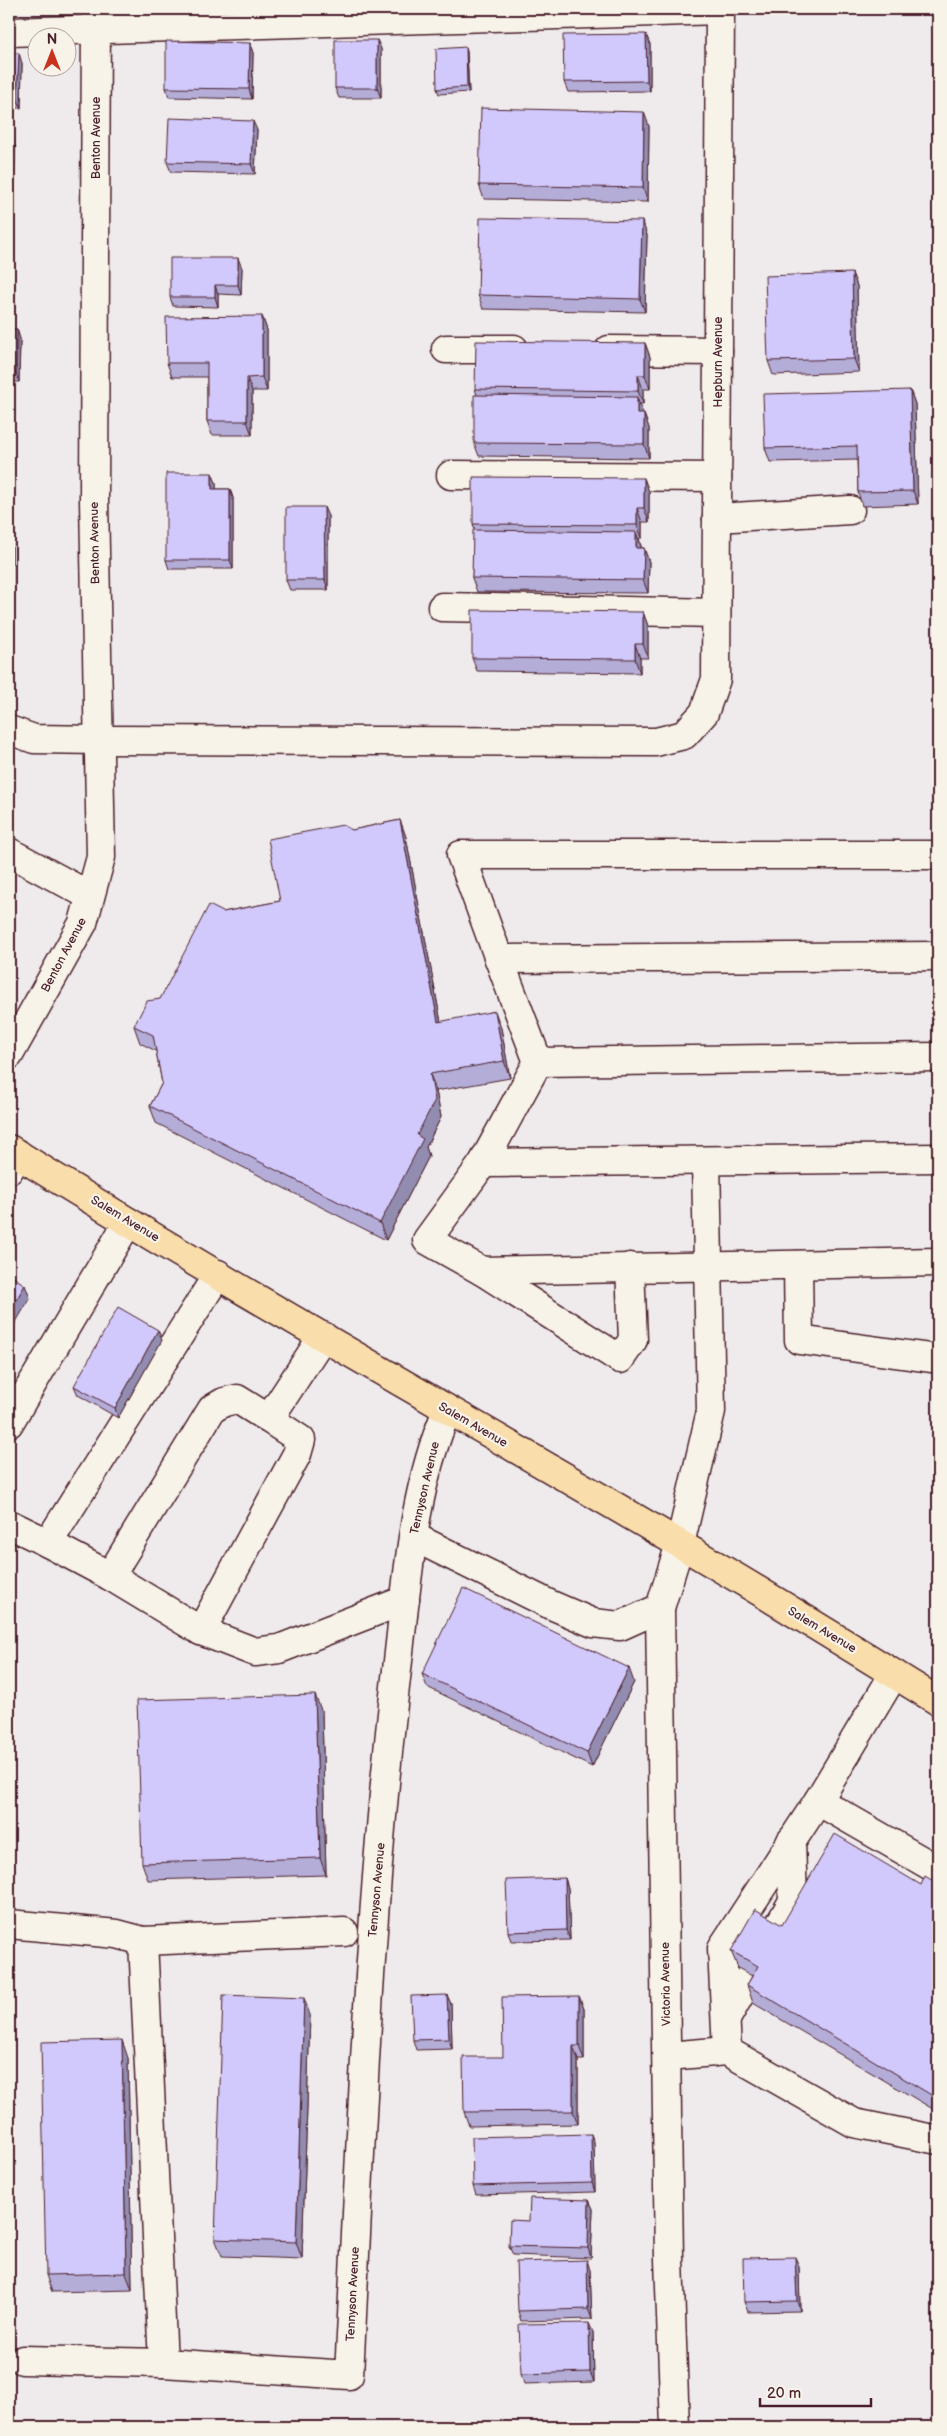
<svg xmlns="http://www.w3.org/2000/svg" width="947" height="2436" viewBox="0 0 947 2436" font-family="'Balsamiq Sans',sans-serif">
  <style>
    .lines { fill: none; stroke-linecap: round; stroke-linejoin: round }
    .minor-casing { stroke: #4a1f2b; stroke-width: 31 }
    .major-casing { stroke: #4a1f2b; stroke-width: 31 }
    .minor { stroke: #f7f3e8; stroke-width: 28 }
    .major { stroke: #f9ddab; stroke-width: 28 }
    .wall { fill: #b4add8; stroke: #4a1f2b }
    .shaded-wall { fill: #928db0; stroke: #4a1f2b }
    .building { fill: #d1c9fb; stroke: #4a1f2b }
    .labels { text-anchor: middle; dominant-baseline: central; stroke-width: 4.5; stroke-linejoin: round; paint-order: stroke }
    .street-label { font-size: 12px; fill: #4a1f2b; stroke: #f7f3e8 }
  </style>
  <rect width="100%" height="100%" fill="#efebec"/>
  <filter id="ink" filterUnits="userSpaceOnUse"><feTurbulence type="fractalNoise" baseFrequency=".02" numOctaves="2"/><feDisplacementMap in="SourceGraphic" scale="10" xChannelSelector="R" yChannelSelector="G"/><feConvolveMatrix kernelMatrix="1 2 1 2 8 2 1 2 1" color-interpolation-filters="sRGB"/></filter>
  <g filter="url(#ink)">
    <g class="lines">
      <g class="minor-casing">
        <g id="minor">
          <polyline points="9,32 720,10"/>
          <polyline points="446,349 514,349"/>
          <polyline points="609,350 718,351"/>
          <polyline points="451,475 717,477"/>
          <polyline points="717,518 850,510"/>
          <polyline points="442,607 716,613"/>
          <polyline points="9,730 34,739 99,740 656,742 684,735 704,713 716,679 720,9"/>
          <polyline points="9,852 90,896"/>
          <polyline points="938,855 461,855 499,959 938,956"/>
          <polyline points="499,959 538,1062 938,1057"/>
          <polyline points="9,1055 83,923 101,857 94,500 96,9"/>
          <polyline points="538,1062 483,1163 938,1158"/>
          <polyline points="483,1163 427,1240 482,1271 938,1262"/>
          <polyline points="9,1170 18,1154"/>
          <polyline points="798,1265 799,1340 938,1359"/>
          <polyline points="482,1271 620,1359 633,1340 630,1267"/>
          <polyline points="218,1274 48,1543 110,1576 201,1631 255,1652 279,1649 405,1600"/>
          <polyline points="9,1423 128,1222"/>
          <polyline points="9,1524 48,1543"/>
          <polyline points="414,1537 549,1604 593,1623 620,1626 660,1608"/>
          <polyline points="110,1576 212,1409 224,1402 237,1399 269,1419"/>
          <polyline points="201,1631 297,1454 301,1440 269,1419 323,1336"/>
          <polyline points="818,1801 938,1870"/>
          <polyline points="9,1924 117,1934 143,1941 344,1932"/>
          <polyline points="774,1934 793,1901 791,1841"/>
          <path d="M143 1941 163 2363 349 2375C361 2143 369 1909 396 1678 407 1589 411 1494 447 1411"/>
          <polyline points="726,2019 751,1975"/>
          <polyline points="727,2051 722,1948 818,1801 894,1674"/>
          <polyline points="667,2056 727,2051 854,2123 938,2140"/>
          <polyline points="23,2360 163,2363"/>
          <polyline points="675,2427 669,2259 660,1608 680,1544 711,1411 706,1161"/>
        </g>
      </g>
      <g class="major-casing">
        <path id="major" d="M9 1149C229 1286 455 1412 678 1543 766 1594 852 1648 938 1701"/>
      </g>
      <use href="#minor" class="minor"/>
      <use href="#major" class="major"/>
    </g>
    <g class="wall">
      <polygon points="377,40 381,49 381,98 339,98 335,88"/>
      <polygon points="250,43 253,53 252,99 169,97 166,88"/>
      <polygon points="650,44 650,91 568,92 564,82"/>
      <polygon points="466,47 467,52 469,92 439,94 437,89"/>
      <polygon points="9,53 22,63 21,108 9,108"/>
      <polygon points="649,126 648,202 484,199 479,185"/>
      <polygon points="257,130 255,174 171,172 167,162"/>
      <polygon points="9,136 12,137 15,146 14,193 9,193"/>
      <polygon points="9,195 12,195 15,204 13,256 9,256"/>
      <polygon points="642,221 647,235 645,312 483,309 478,295"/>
      <polygon points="242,268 241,295 218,294 218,307 173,306 170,297"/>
      <polygon points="852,273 857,286 859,372 773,375 768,361"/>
      <polygon points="262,316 267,330 267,391 252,391 252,435 212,435 207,421 207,377 172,377 167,363"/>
      <polygon points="9,329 17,329 20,339 19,382 9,382"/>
      <polygon points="645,343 650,357 650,389 643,389 643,404 640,404 642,411 642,414 644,414 649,428 649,458 479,456 474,443 477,395 475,389"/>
      <polygon points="910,390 915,404 918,504 862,506 858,492 857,460 770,462 765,448"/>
      <polygon points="212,473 216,483 216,489 230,489 233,498 233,569 169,569 166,560"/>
      <polygon points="644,478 649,492 649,522 642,522 642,538 639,538 641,546 641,548 644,548 649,562 648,593 477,592 472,578 475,530 473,524"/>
      <polygon points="328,516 328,590 290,590 286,580"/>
      <polygon points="9,531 12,540 12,608 9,608"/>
      <polygon points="643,612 648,626 648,658 640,658 640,673 477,671 472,658"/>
      <polygon points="400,820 406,837 441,1022 501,1028 510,1078 436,1091 441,1117 426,1147 429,1156 386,1240 156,1123 150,1106 162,1083 156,1051 140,1043 134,1026 160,999 223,912 280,901 352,830"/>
      <polygon points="162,1340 118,1418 78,1395 74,1386"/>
      <polygon points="422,1674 634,1682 592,1767 427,1687"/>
      <polygon points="322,1712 326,1875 148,1880 142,1863"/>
      <polygon points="565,1878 568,1888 570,1940 511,1941 508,1932"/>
      <polygon points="938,1884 938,2112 753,2003 747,1985 752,1976 738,1968 731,1951 782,1925 921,1885"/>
      <polygon points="447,1995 451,2004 452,2049 416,2050 413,2040"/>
      <polygon points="579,1996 584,2009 584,2060 578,2060 578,2124 469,2126 464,2112 503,2057"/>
      <polygon points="310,2015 302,2259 222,2256 215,2239"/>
      <polygon points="128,2058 132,2290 52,2292 46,2275"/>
      <polygon points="591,2134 594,2143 595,2192 476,2195 473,2186"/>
      <polygon points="589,2200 593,2209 591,2258 513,2255 509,2246 529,2221"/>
      <polygon points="799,2266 800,2311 748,2312 744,2302"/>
      <polygon points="590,2270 592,2319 521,2321 518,2311"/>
      <polygon points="593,2332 594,2382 524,2384 521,2374"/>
    </g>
    <g class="shaded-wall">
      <polygon points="646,34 650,44 650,91 647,81"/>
      <polygon points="377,40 381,49 381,98 377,88"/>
      <polygon points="250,43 253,53 252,99 249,89"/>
      <polygon points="466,47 467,52 469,92 467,87"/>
      <polygon points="19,53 22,63 21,108 17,98"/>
      <polygon points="644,112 649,126 648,202 643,188"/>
      <polygon points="253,121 257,130 255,174 251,164"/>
      <polygon points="12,137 15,146 14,193 11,184"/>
      <polygon points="12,195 15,204 13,256 10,247"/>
      <polygon points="642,221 647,235 645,312 640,299"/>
      <polygon points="238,258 242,268 241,295 238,285"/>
      <polygon points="852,273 857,286 859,372 854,359"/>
      <polygon points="215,285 218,294 218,307 215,297"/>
      <polygon points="262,316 267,330 267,391 262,377"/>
      <polygon points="17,329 20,339 19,382 16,373"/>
      <polygon points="645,343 650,357 650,389 645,375"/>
      <polygon points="638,375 643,389 643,404 638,391"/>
      <polygon points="247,378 252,391 252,435 247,421"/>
      <polygon points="910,390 915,404 918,504 913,491"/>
      <polygon points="637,397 642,411 642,427 637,414"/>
      <polygon points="644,414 649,428 649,458 644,444"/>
      <polygon points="212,473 216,483 216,498 212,489"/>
      <polygon points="644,478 649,492 649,522 644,508"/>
      <polygon points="230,489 233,498 233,569 230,560"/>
      <polygon points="324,507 328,516 328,590 325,580"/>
      <polygon points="637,508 642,522 642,538 637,525"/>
      <polygon points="9,531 12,540 12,608 9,599"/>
      <polygon points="636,532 641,546 641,562 636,548"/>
      <polygon points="644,548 649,562 648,593 643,580"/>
      <polygon points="643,612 648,626 648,658 643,644"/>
      <polygon points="635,644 640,658 640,673 635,659"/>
      <polygon points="400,820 406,837 444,1039 438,1022"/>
      <polygon points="495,1011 501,1028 510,1078 504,1061"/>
      <polygon points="430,1074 436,1091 441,1117 426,1147 429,1156 386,1240 380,1223 417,1135"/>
      <polygon points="25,1285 30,1298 9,1334 9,1312"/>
      <polygon points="158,1330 162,1340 118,1418 115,1408"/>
      <polygon points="629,1668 634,1682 592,1767 587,1753"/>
      <polygon points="315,1695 322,1712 326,1875 320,1858"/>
      <polygon points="565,1878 568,1888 570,1940 566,1930"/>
      <polygon points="447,1995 451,2004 452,2049 449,2039"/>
      <polygon points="579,1996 584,2009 584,2060 579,2046"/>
      <polygon points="304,1998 310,2015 302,2259 296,2242"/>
      <polygon points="122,2040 128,2058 132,2290 126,2273"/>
      <polygon points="573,2046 578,2060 578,2124 573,2111"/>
      <polygon points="591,2134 594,2143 595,2192 592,2183"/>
      <polygon points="589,2200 593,2209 591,2258 588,2248"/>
      <polygon points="795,2257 799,2266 800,2311 797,2301"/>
      <polygon points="587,2260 590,2270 592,2319 588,2309"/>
      <polygon points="589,2323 593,2332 594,2382 590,2372"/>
    </g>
    <g class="building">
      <polygon points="646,34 647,81 564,82 563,35"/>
      <rect x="335" y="40" width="42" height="48"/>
      <polygon points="166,41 250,43 249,89 166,88"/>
      <polygon points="466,47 467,87 437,89 436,49"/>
      <polygon points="9,53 19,53 17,98 9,98"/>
      <polygon points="481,108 644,112 643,188 479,185"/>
      <polygon points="169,118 253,121 251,164 167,162"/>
      <polygon points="9,136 12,137 11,184 9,183"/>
      <polygon points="9,195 12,195 10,247 9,247"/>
      <polygon points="480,218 642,221 640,299 478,295"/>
      <polygon points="170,258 238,258 238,285 215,285 215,297 170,297"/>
      <polygon points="852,273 854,359 768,361 765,276"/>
      <polygon points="262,316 262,377 247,378 247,421 207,421 207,363 167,363 166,317"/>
      <polygon points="9,329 17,329 16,373 9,372"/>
      <polygon points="476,341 645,343 645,375 638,375 638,391 475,389"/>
      <polygon points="910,390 913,491 858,492 857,446 765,448 763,394"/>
      <polygon points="474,395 637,397 637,414 644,414 644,444 474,443"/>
      <polygon points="166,473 212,473 212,489 230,489 230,560 166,560"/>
      <polygon points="473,477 644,478 644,508 637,508 637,525 473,524"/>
      <polygon points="286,507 324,507 325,580 286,580"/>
      <polygon points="473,530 636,532 636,548 644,548 643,580 472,578"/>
      <polygon points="472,610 643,612 643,644 635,644 635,659 472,658"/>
      <polygon points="400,820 438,1022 495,1011 504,1061 430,1074 435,1100 417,1135 423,1139 380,1223 150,1106 162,1083 153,1035 134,1026 147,1001 160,999 209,905 223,912 280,901 268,839 343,825 352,830"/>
      <polygon points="9,1274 25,1285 9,1312"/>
      <polygon points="118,1307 158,1330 115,1408 74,1386"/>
      <polygon points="463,1588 629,1668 587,1753 422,1674"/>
      <polygon points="315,1695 320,1858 142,1863 137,1700"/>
      <polygon points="835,1834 921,1885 925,1876 938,1884 938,2099 747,1985 758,1966 731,1951 755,1909 782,1925"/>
      <polygon points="565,1878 566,1930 508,1932 506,1880"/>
      <polygon points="223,1995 304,1998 296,2242 215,2239"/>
      <polygon points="447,1995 449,2039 413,2040 411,1996"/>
      <polygon points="579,1996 579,2046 573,2046 573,2111 464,2112 463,2057 503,2057 502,1997"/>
      <polygon points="122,2040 126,2273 46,2275 41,2042"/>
      <polygon points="591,2134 592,2183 473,2186 472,2137"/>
      <polygon points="530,2198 589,2200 588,2248 509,2246 510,2220 529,2221"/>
      <polygon points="795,2257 797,2301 744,2302 743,2258"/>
      <polygon points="587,2260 588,2309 518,2311 516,2262"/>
      <polygon points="589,2323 590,2372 521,2374 519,2324"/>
    </g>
  </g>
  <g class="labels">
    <g class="street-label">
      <text transform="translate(96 138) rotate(-90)">Benton Avenue</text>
      <text transform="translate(718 362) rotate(-90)">Hepburn Avenue</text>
      <text transform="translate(95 543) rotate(-91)">Benton Avenue</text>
      <text transform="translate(64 955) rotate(-62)">Benton Avenue</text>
      <text transform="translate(125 1219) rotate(31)">Salem Avenue</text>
      <text transform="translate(473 1425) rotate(30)">Salem Avenue</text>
      <text transform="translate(425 1488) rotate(-77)">Tennyson Avenue</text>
      <text transform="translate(822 1630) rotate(31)">Salem Avenue</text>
      <text transform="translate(377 1890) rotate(-85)">Tennyson Avenue</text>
      <text transform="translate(666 1984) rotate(-91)">Victoria Avenue</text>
      <text transform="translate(353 2294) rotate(-87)">Tennyson Avenue</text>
    </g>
  </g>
  <rect width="947" height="2436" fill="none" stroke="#f7f3e8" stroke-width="30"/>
  <rect x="15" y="15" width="917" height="2406" fill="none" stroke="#4a1f2b" stroke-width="2" filter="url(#ink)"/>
  <g transform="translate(52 52)"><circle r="24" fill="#f7f3e8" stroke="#b29e9c"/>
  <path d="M0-4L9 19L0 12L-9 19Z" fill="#c8321e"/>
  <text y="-8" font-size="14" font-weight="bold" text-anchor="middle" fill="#4a1f2b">N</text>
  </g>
  <path d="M760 2398v8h111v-8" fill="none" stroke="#4a1f2b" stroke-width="2.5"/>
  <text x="767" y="2398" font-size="15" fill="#4a1f2b" stroke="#f7f3e8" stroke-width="4" paint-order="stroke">20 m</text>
</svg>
